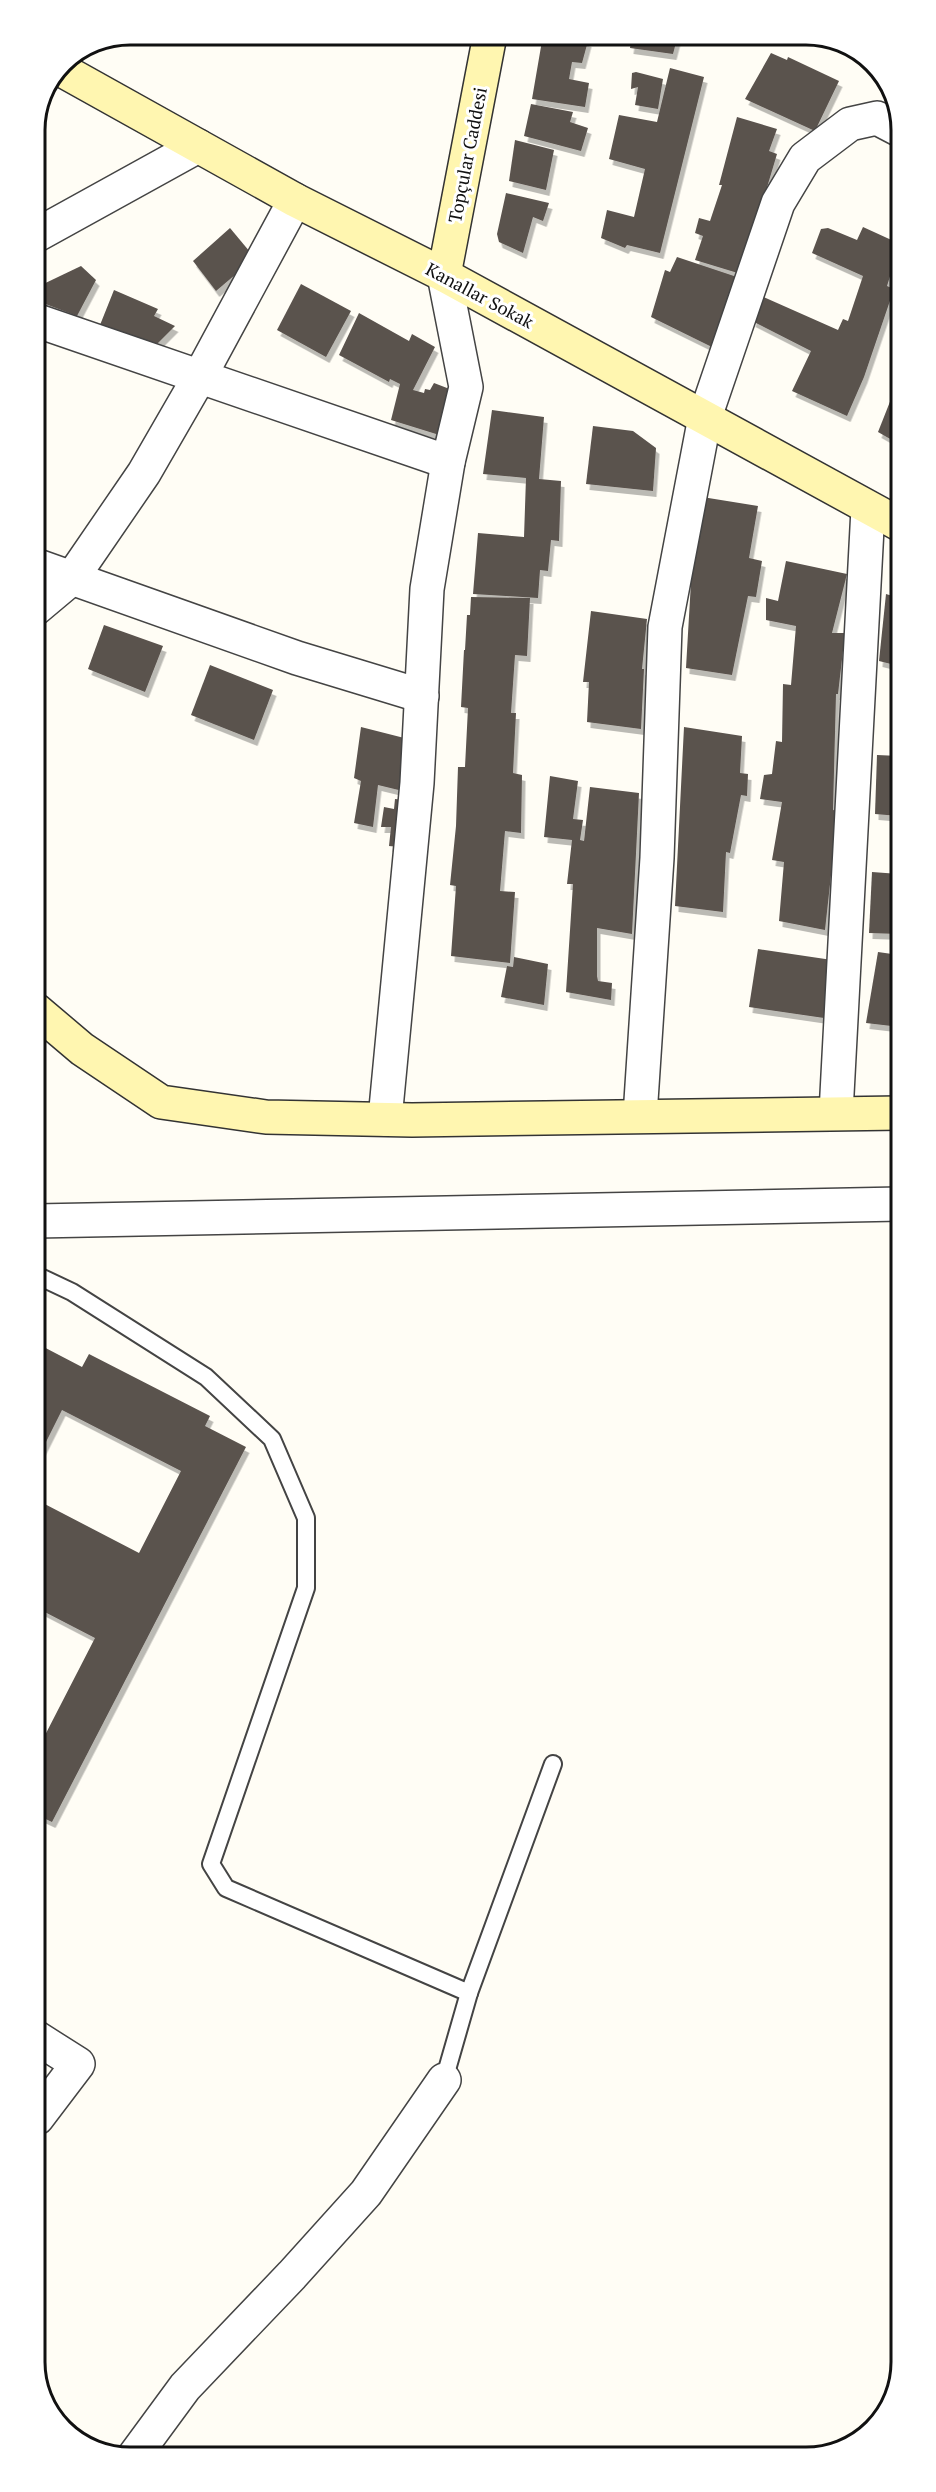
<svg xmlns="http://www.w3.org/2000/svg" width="936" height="2492" viewBox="0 0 936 2492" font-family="'PT Serif',serif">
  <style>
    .building { fill: #5a524d; filter: url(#shadow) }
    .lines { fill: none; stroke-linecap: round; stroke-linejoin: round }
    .lane-casing { stroke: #444; stroke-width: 20 }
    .street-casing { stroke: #444; stroke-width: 36 }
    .secondary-casing { stroke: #333; stroke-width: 36 }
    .lane { stroke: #fff; stroke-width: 16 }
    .street { stroke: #fff; stroke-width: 33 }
    .secondary { stroke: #fff6b0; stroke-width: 33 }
    .labels { text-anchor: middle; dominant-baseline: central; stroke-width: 6; stroke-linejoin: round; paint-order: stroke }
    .street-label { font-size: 18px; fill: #111; stroke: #fff }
    .rim { fill: none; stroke: #111; stroke-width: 3 }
  </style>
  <defs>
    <filter id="shadow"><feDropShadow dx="3.5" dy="6" stdDeviation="0" flood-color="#0004"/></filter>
  </defs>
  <rect width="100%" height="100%" fill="#fffdf5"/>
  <g class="building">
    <polygon points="543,35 583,35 582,39 588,41 582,63 572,62 569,79 589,83 585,107 532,99"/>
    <polygon points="632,35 678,35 673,54 630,48"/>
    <polygon points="771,53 787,60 788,57 839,81 815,131 745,99"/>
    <polygon points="670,68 704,77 660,253 627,245 625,248 601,238 607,210 634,217 645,169 609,159 619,115 657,122"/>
    <polygon points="636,72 663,79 658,109 635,105 638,87 631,89 632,73"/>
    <polygon points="531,104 573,112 570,122 588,128 581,151 524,136"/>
    <polygon points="737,117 777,129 769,151 777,154 741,274 695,260 703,236 695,233 699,218 710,221 722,185 719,185"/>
    <polygon points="515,140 554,150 546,190 509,181"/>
    <polygon points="506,193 549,203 543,221 533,217 523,253 499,242 497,234"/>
    <polygon points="863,227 898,243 898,258 896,257 887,286 894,289 864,377 847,416 792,391 811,351 752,321 759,295 838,330 843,319 848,321 863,276 812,253 821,229 828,228 857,240"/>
    <polygon points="230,228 255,258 216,291 193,261"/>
    <polygon points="677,257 740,278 718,350 651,317 665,270 670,272"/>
    <polygon points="81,266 96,280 77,316 35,300 35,288"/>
    <polygon points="301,284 351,311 326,357 277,330"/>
    <polygon points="114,290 158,309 154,316 175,326 156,345 100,325"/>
    <polygon points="359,313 409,341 412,334 435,347 413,390 424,393 425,389 430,390 434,383 460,393 449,438 391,420 400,384 390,379 389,382 339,355"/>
    <polygon points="895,389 899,391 899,444 878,432"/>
    <polygon points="492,410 544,417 539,479 561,481 559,541 551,540 548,571 540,570 538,598 473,594 478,533 524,537 526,478 483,474"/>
    <polygon points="593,426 633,431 656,448 653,491 586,484"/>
    <polygon points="696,496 758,506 749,558 762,561 756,597 748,596 732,675 686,668"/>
    <polygon points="786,561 847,574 832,633 845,633 838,694 836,694 833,810 838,811 825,930 779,921 784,862 772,860 782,802 760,799 764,775 772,774 776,741 782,742 783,684 791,685 796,626 766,620 766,598 778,601"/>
    <polygon points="886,594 899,598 899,666 879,661"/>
    <polygon points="471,597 530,598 527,656 515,655 511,713 516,713 513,773 522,775 521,833 505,831 500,891 515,892 510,963 451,956 456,886 450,885 456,826 458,767 465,767 468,708 461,707 464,650 465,650 467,615 470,615"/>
    <polygon points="591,611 647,619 642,669 644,669 641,729 587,722 589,682 583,682"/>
    <polygon points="104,625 163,646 145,692 88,669"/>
    <polygon points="210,665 273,690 254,740 191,715"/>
    <polygon points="361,727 416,741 411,793 378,785 373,827 354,823 361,781 354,778"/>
    <polygon points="684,727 742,736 740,773 748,774 747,796 741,795 730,853 726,852 723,912 675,906"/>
    <polygon points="877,755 899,756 899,816 875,814"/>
    <polygon points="550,776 578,781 573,819 583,820 580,840 584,841 590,787 639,793 632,934 597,928 597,976 598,981 612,983 611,1000 566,992 573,884 567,884 572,840 544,837"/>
    <polygon points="395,799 415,801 410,848 389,846 391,827 381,827 384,807 394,809"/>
    <polygon points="872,872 899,874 899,934 869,933"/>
    <polygon points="758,949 832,960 824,1018 749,1007"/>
    <polygon points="878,952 899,955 900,1027 866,1023"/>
    <polygon points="514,957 548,964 544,1005 501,997 507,966 513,967"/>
    <polygon points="36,1343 82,1367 89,1354 210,1416 205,1426 246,1447 52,1822 37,1815 37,1739 42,1741 95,1638 37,1608 37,1500 139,1553 181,1471 62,1410 37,1460"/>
  </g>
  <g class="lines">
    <g class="lane-casing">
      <g id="lane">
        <polyline points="36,1275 72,1292 206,1377 272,1439 306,1518 306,1588 211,1864 226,1888 469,1993 553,1764"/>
        <polyline points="444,2080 469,1993"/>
      </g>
    </g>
    <g class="street-casing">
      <g id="street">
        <polyline points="35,236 198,146"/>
        <polyline points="35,320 448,462"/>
        <polyline points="35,565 297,658 422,696"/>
        <polyline points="35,609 72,578 144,473 200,376 295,200"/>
        <polyline points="836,1113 868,509"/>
        <polyline points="640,1116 657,858 665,627 705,417 778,203 805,158 850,124 877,118 898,129"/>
        <polyline points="385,1119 417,783 427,589 448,462 466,387 444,275"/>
        <polyline points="36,1221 900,1204"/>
        <polyline points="37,2038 78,2064 37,2118"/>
        <polyline points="135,2455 185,2387 292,2275 366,2193 444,2080"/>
      </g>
    </g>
    <g class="secondary-casing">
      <g id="secondary">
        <polyline points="60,69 295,200 444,275 899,524"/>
        <polyline points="444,275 490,35"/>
        <polyline points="36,1010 82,1049 161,1102 266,1117 412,1120 900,1113"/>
      </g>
    </g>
    <use href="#lane" class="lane"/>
    <use href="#street" class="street"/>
    <use href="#secondary" class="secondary"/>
  </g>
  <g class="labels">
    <g class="street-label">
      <text transform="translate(467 155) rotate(-79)">Topçular Caddesi</text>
      <text transform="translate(480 295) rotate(28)">Kanallar Sokak</text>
    </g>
  </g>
  <path d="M0 0H936V2492H0ZM130 45H806A85 85 0 0 1 891 130V2362A85 85 0 0 1 806 2447H130A85 85 0 0 1 45 2362V130A85 85 0 0 1 130 45Z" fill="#fff" fill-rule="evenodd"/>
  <path class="rim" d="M130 45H806A85 85 0 0 1 891 130V2362A85 85 0 0 1 806 2447H130A85 85 0 0 1 45 2362V130A85 85 0 0 1 130 45Z"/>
</svg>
